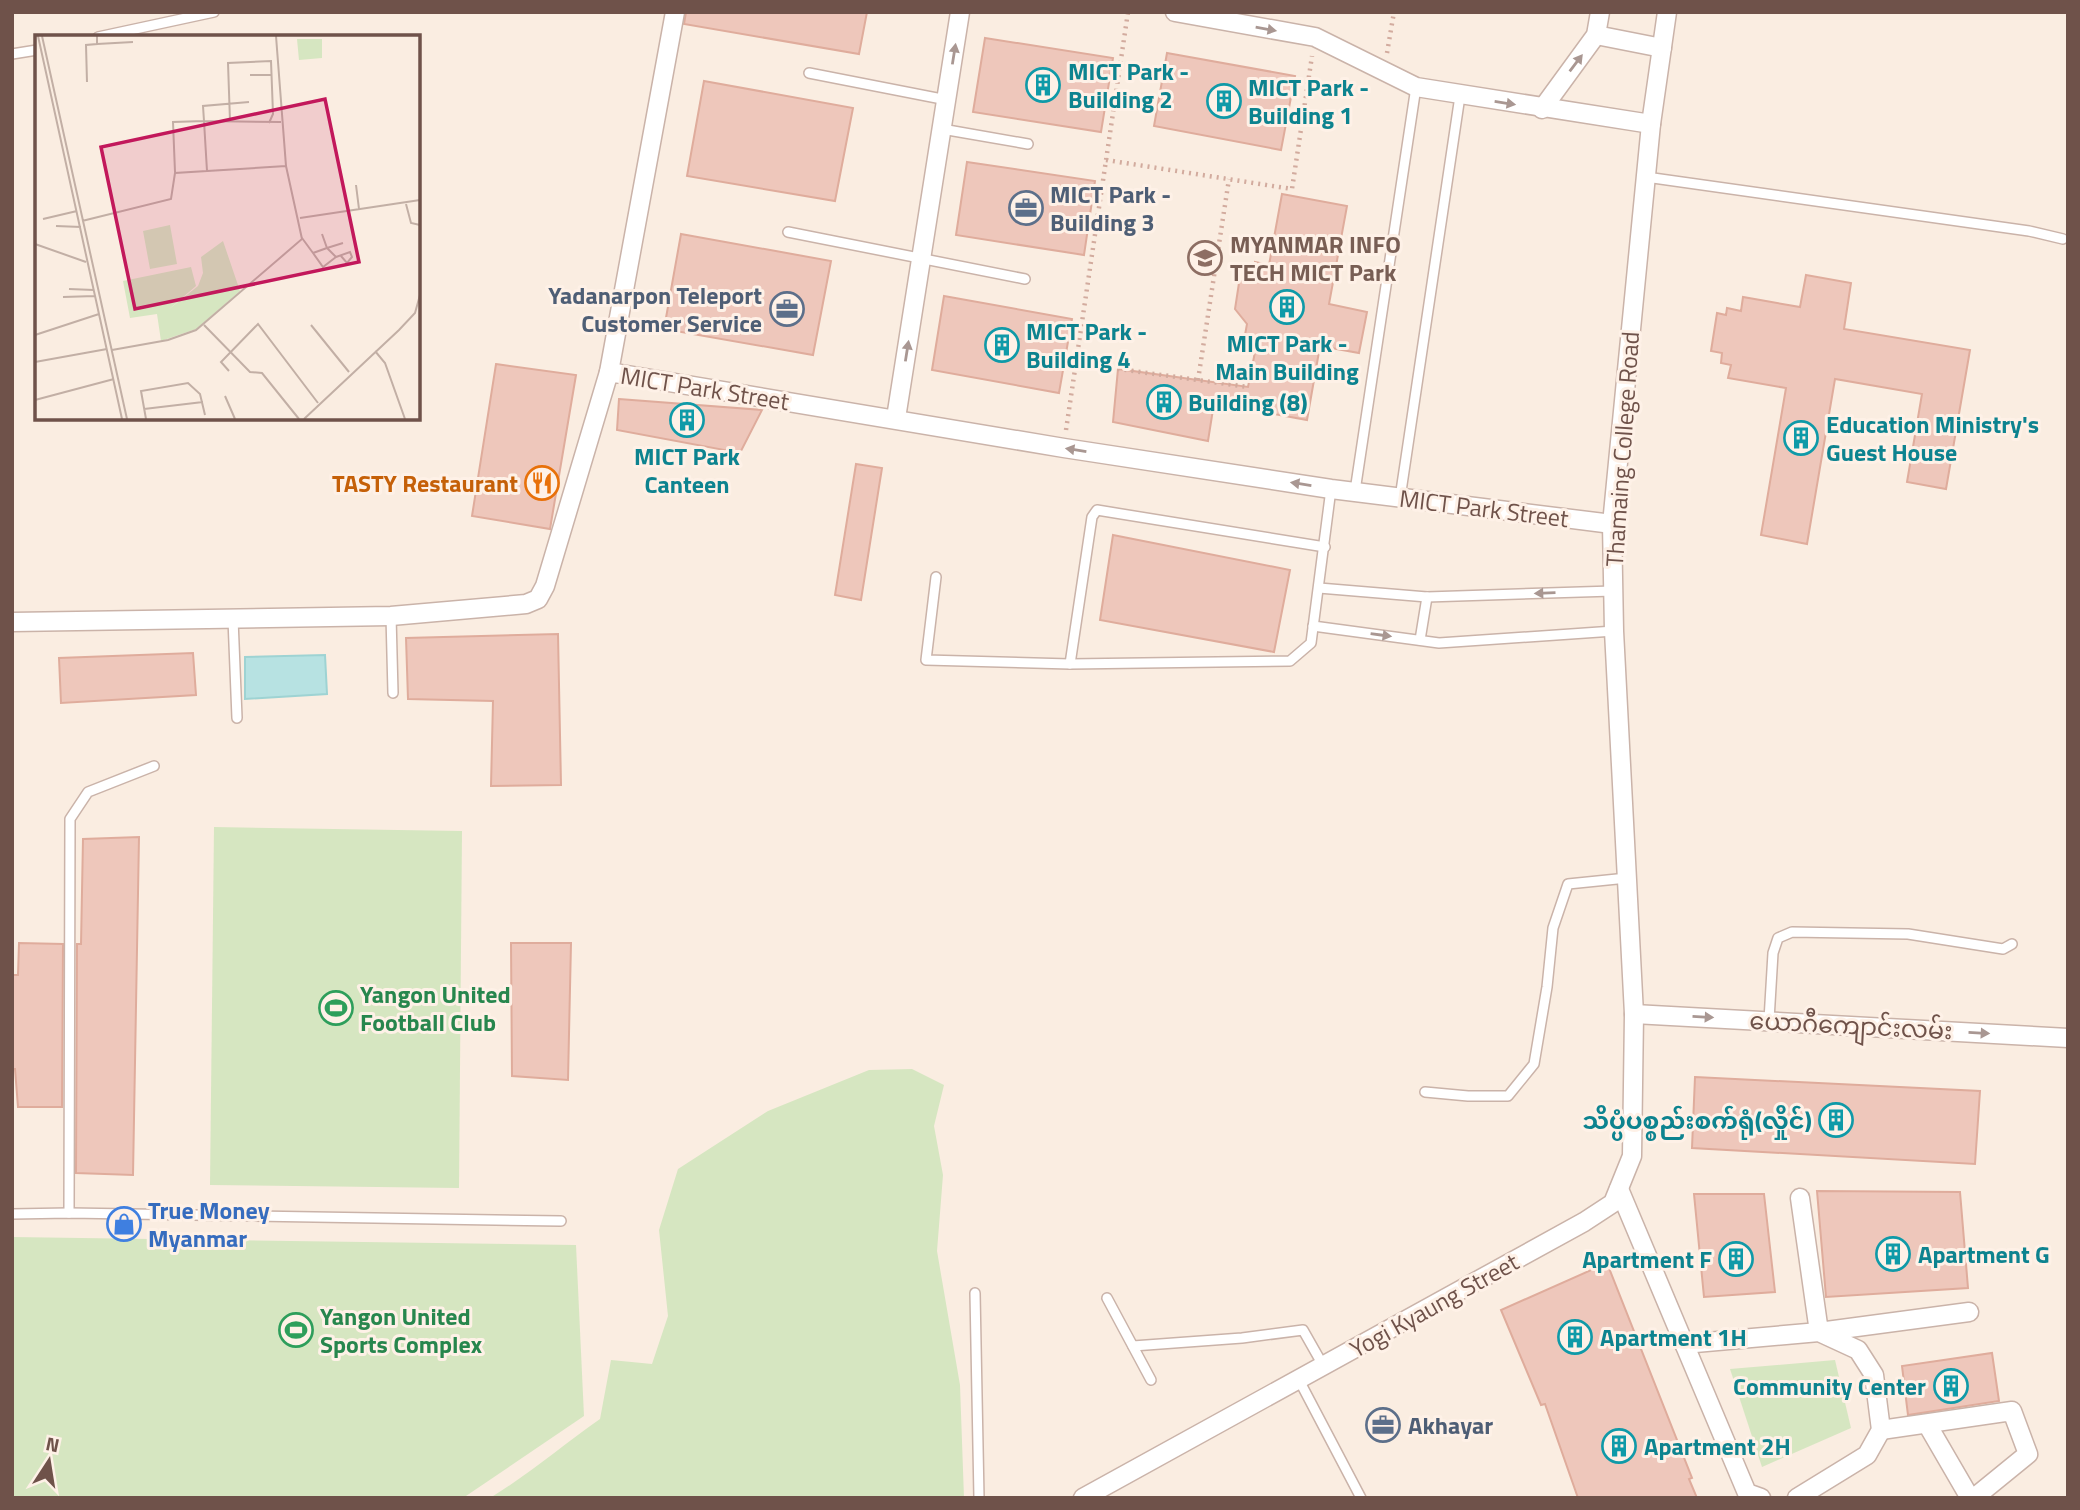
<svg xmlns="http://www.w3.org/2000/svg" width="2080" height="1510" viewBox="0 0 2080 1510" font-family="'Titillium Web','Noto Sans Myanmar',sans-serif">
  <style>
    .green { fill: #d6e6c1 }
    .water { fill: #b7e2e2; stroke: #9ed3d3; stroke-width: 2 }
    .building { fill: #eec7bb; stroke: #dfac9c; stroke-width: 2 }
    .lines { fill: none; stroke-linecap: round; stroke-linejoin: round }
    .service-casing { stroke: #cab3a9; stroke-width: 12 }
    .minor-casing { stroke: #cab3a9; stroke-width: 21 }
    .path { stroke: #d2ab9e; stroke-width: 4.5; stroke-dasharray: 2 5; stroke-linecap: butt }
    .service { stroke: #fff; stroke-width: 9 }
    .minor { stroke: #fff; stroke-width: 18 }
    .oneway { fill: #a99792 }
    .labels { text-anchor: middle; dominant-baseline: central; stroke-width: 6; stroke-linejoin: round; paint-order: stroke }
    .culture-label { font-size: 24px; font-weight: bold; fill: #0d838f; stroke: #fef1e7; text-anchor: start }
    .service-label { font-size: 24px; font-weight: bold; fill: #4e5e75; stroke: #fef1e7; text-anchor: start }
    .education-label { font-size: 24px; font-weight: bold; fill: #785e54; stroke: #fef1e7; text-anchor: start }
    .street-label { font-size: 24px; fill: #6f524a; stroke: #fef1e7 }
    .food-label { font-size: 24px; font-weight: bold; fill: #c56008; stroke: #fef1e7; text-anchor: end }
    .leisure-label { font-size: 24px; font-weight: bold; fill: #27864d; stroke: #fef1e7; text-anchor: start }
    .shop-label { font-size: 24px; font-weight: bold; fill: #366cbe; stroke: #fef1e7; text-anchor: start }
    .inset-road { fill: none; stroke: #c2afa5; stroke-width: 2 }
    .view { fill: #c2185b; fill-opacity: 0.15; stroke: #c2185b; stroke-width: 3.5 }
    .inset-edge { fill: none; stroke: #6f524a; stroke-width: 3.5 }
  </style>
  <rect width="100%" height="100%" fill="#faede1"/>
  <g class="green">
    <polygon points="214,827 462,831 459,1188 210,1185"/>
    <path d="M912 1069 944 1085 934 1126 943 1175 937 1251 960 1385 964 1498H490C529 1474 563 1445 600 1419L611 1360 652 1364 668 1316 659 1230 678 1169 768 1111 869 1070Z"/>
    <polygon points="12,1237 576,1245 584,1416 463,1498 12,1498"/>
    <polygon points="1835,1360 1851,1428 1762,1467 1730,1369"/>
  </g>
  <polygon class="water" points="325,655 327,694 245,699 245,657"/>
  <g class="building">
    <polygon points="686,12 867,12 859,54 684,24"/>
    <polygon points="985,38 1113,58 1101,132 973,112"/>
    <polygon points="1167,53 1295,76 1281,150 1154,126"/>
    <polygon points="704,81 853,108 835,201 687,176"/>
    <polygon points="967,162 1095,181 1084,255 956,235"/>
    <polygon points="1282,194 1347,206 1329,304 1367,312 1359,353 1320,346 1307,420 1214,403 1208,441 1113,422 1118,369 1248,387 1258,337 1245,335 1247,324 1235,309 1239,283 1253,275 1255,262 1269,265"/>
    <polygon points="681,234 831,261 813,355 664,329"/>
    <polygon points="1806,275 1851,283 1844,329 1970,350 1946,489 1907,482 1922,394 1835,379 1807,544 1761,535 1786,388 1728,378 1731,365 1721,363 1722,353 1711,351 1717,313 1726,315 1727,308 1741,311 1743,297 1800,307"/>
    <polygon points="944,296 1072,319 1059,393 932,370"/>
    <polygon points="496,364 576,375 550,529 472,516"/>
    <polygon points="619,399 762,410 740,453 617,430"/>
    <polygon points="856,464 882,468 861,600 835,595"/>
    <polygon points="1113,535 1290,570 1274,652 1100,620"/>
    <polygon points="558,634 561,785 491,786 493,701 408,699 406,638"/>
    <polygon points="193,653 196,695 61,703 59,658"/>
    <polygon points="139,837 133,1175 76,1173 77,944 81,944 83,839"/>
    <polygon points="19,943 63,944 62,1107 18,1107 15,1069 12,1069 12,975 18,975"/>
    <polygon points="511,943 571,943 568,1080 512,1076"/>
    <polygon points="1695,1077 1980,1091 1975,1164 1692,1148"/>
    <polygon points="1817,1191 1960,1192 1968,1288 1826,1297"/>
    <polygon points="1694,1194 1764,1194 1775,1292 1704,1297"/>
    <polygon points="1607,1263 1692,1478 1689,1479 1697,1498 1578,1498 1545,1404 1541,1405 1501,1310"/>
    <polygon points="1992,1353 1999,1401 1908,1415 1902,1366"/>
  </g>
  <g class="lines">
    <g class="service-casing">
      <g id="service">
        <polyline points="98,37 214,12"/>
        <polyline points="12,54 37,50"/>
        <polyline points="809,73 947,100"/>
        <polyline points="942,129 1028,144"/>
        <polyline points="1646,177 2029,231 2063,239"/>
        <polyline points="788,232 1025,279"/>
        <polyline points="1355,491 1416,87"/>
        <polyline points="1400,498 1460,96"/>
        <polyline points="936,577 926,660 1070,664 1290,661 1311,643 1331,489"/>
        <polyline points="1319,588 1427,597 1613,591"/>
        <polyline points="391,616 393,693"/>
        <polyline points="233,619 237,718"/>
        <polyline points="1313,626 1439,643 1614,631"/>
        <polyline points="1420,640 1427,597"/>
        <polyline points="1070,664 1092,517 1097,510 1325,547"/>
        <polyline points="1769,1020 1773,953 1778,938 1792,932 1908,934 2003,949 2012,944"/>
        <polyline points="1425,1092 1468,1096 1508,1096 1534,1064 1547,987 1553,928 1568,884 1627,878"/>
        <polyline points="69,1213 70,819 88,792 154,766"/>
        <polyline points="12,1214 69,1213 561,1221"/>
        <polyline points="975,1293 979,1498"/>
        <polyline points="1107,1298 1151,1380"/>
        <polyline points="1133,1346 1242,1338 1303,1330 1324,1367"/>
        <polyline points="1299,1380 1361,1498"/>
      </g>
    </g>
    <g class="minor-casing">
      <g id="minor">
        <polyline points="1175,12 1315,37 1416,87 1651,124"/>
        <polyline points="1596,35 1662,48"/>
        <polyline points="1542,109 1596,35 1600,12"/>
        <polyline points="609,372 675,12"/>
        <polyline points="896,418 960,12"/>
        <polyline points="12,622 391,616 526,604 538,599 545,586 609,372 1064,448 1331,489 1612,524"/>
        <polyline points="1634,1014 2068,1038"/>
        <polyline points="1619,1189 1747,1493 1761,1498"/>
        <polyline points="1800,1198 1819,1332 1969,1312"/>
        <polyline points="1684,1344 1819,1332 1858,1350 1874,1375 1881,1430 1867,1455 1797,1498"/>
        <polyline points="1927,1424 1970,1498"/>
        <polyline points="1881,1430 2012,1411 2028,1454 1974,1498"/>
        <polyline points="1083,1498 1584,1222 1613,1203 1632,1156 1634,1014 1614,631 1612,524 1651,124 1667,12"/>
      </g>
    </g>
    <g class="path">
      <polyline points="1387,53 1394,12"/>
      <polyline points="1106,160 1292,189 1312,56"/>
      <polyline points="1076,363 1248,387"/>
      <polyline points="1198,380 1229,179"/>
      <polyline points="1066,430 1128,12"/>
    </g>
    <use href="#service" class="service"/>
    <use href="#minor" class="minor"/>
  </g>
  <defs><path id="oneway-solid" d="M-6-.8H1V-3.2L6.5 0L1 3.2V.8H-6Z" transform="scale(1.75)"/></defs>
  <g class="oneway">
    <use href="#oneway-solid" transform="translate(1266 29) rotate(10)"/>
    <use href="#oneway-solid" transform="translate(954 54) rotate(-81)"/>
    <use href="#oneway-solid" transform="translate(1576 63) rotate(-53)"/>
    <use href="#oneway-solid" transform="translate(1505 103) rotate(9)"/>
    <use href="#oneway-solid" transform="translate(907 351) rotate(-81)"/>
    <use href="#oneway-solid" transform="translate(1076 450) rotate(-171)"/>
    <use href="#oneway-solid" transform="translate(1301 484) rotate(-171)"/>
    <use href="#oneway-solid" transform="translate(1545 593) rotate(178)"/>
    <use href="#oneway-solid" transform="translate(1381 635) rotate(8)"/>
    <use href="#oneway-solid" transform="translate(1703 1017) rotate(3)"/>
    <use href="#oneway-solid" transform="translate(1979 1033) rotate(3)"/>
  </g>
  <defs>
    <g id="building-ring" transform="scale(1.75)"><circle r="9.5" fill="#fef1e7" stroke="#0f9aa8" stroke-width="1.5"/><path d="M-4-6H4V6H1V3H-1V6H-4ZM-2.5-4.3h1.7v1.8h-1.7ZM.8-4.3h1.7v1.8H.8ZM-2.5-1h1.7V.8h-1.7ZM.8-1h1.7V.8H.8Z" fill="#0f9aa8"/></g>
    <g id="office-ring" transform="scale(1.75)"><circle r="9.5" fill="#fef1e7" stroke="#5c6f8a" stroke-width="1.5"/><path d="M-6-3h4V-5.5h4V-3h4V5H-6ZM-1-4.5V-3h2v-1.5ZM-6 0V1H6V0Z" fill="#5c6f8a"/></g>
    <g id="school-ring" transform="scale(1.75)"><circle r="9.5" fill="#fef1e7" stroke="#8d6e63" stroke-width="1.5"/><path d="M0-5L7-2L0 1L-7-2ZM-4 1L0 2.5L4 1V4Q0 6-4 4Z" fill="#8d6e63"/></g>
    <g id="restaurant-ring" transform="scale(1.75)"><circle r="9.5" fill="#fef1e7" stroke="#e8710a" stroke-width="1.5"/><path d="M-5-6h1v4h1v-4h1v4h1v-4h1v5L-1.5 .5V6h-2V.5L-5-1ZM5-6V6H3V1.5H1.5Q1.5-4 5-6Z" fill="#e8710a"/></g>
    <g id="stadium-ring" transform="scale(1.75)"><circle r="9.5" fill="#fef1e7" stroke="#2e9e5b" stroke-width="1.5"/><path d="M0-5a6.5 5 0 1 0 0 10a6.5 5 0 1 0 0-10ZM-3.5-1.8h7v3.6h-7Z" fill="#2e9e5b"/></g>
    <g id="shop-ring" transform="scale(1.75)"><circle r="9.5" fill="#fef1e7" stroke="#3f7fe0" stroke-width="1.5"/><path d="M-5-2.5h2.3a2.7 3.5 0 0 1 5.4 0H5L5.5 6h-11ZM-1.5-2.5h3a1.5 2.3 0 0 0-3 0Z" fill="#3f7fe0"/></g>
  </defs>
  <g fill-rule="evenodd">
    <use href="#building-ring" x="1043" y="85"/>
    <use href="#building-ring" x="1224" y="101"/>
    <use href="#office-ring" x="1026" y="208"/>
    <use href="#school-ring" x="1205" y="258"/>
    <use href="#building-ring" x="1287" y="307"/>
    <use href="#office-ring" x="787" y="309"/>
    <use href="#building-ring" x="1002" y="345"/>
    <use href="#building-ring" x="1164" y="402"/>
    <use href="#building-ring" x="687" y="420"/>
    <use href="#building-ring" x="1801" y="438"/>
    <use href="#restaurant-ring" x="542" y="483"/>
    <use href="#stadium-ring" x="336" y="1008"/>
    <use href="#building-ring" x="1836" y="1120"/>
    <use href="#shop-ring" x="124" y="1224"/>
    <use href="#building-ring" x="1893" y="1254"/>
    <use href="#building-ring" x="1736" y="1259"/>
    <use href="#stadium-ring" x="296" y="1330"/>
    <use href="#building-ring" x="1575" y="1337"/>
    <use href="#building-ring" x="1951" y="1386"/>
    <use href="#office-ring" x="1383" y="1425"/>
    <use href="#building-ring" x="1619" y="1446"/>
  </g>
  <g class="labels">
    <g class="culture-label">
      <text x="1068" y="71">MICT Park -<tspan x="1068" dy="28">Building 2</tspan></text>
      <text x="1248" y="87">MICT Park -<tspan x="1248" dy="28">Building 1</tspan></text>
      <text x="1026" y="331">MICT Park -<tspan x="1026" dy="28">Building 4</tspan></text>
      <text x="1287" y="343" text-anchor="middle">MICT Park -<tspan x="1287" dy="28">Main Building</tspan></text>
      <text x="1188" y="402">Building (8)</text>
      <text x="1826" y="424">Education Ministry's<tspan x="1826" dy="28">Guest House</tspan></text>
      <text x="687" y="456" text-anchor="middle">MICT Park<tspan x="687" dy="28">Canteen</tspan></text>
      <text x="1812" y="1120" text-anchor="end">သိပ္ပံပစ္စည်းစက်ရုံ(လှိုင်)</text>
      <text x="1918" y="1254">Apartment G</text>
      <text x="1712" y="1259" text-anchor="end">Apartment F</text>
      <text x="1600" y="1337">Apartment 1H</text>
      <text x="1926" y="1386" text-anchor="end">Community Center</text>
      <text x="1644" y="1446">Apartment 2H</text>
    </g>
    <g class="service-label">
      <text x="1050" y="194">MICT Park -<tspan x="1050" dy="28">Building 3</tspan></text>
      <text x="762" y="295" text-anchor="end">Yadanarpon Teleport<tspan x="762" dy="28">Customer Service</tspan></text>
      <text x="1408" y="1425">Akhayar</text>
    </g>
    <g class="education-label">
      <text x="1230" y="244">MYANMAR INFO<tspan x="1230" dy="28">TECH MICT Park</tspan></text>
    </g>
    <g class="street-label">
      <text transform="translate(705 388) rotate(9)">MICT Park Street</text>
      <text transform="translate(1622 449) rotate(-86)">Thamaing College Road</text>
      <text transform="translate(1484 508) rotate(7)">MICT Park Street</text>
      <text transform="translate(1851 1025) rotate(3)">ယောဂီကျောင်းလမ်း</text>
      <text transform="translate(1434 1305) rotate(-29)">Yogi Kyaung Street</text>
    </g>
    <g class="food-label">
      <text x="518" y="483">TASTY Restaurant</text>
    </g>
    <g class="leisure-label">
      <text x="360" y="994">Yangon United<tspan x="360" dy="28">Football Club</tspan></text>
      <text x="320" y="1316">Yangon United<tspan x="320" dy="28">Sports Complex</tspan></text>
    </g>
    <g class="shop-label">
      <text x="148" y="1210">True Money<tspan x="148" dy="28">Myanmar</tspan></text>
    </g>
  </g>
  <g transform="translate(35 35)">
    <rect width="385" height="385" fill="#faede1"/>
    <path d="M262 4H287V23L264 25ZM135 190 142 229 115 234 108 196ZM188 206 205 256 161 294 126 306 122 279 95 283 88 246 156 232 161 251 133 275 163 251 168 238 166 222Z" fill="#d6e6c1"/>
    <path class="inset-road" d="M3 1 87 384M7 1 92 384M62 9 98 7M215 40H237M52 47 51 10 62 9V1M195 86 193 28 236 26 238 79 234 88M172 136 169 86 246 87M140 137 138 87 169 86 168 71 214 67M321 150 324 174M371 169 376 188 385 190M265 183 385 165M8 184 42 176M47 186 136 164 140 138 251 131M21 191 46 192M287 199 292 213 308 208M267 203 278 218 288 232 301 222 292 213 278 218M0 209 51 227M301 222 315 217 317 222 312 228 306 221M34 254 59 255M28 262 60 261M169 290 215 337 227 338 264 384M276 290 314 337M0 300 64 279M77 315 133 305 161 295 267 204 251 131 241 1M340 316 350 328 370 384M0 327 72 314M194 336 186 327 223 289 283 368M190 361 200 384M0 365 79 344M109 374 168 367M111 384 106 356 153 348 165 359 170 380M269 384 364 295 380 278 385 260"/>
    <path class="view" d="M290 64 324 227 100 274 66 112Z"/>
    <rect width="385" height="385" class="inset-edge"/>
  </g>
  <rect width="2080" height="1510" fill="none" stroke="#6f524a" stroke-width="28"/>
  <g transform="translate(49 1461) rotate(12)" stroke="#fef1e7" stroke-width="5" paint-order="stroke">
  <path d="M0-5L12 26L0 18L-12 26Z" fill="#6f524a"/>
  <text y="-10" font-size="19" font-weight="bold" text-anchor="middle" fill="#6f524a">N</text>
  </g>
</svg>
